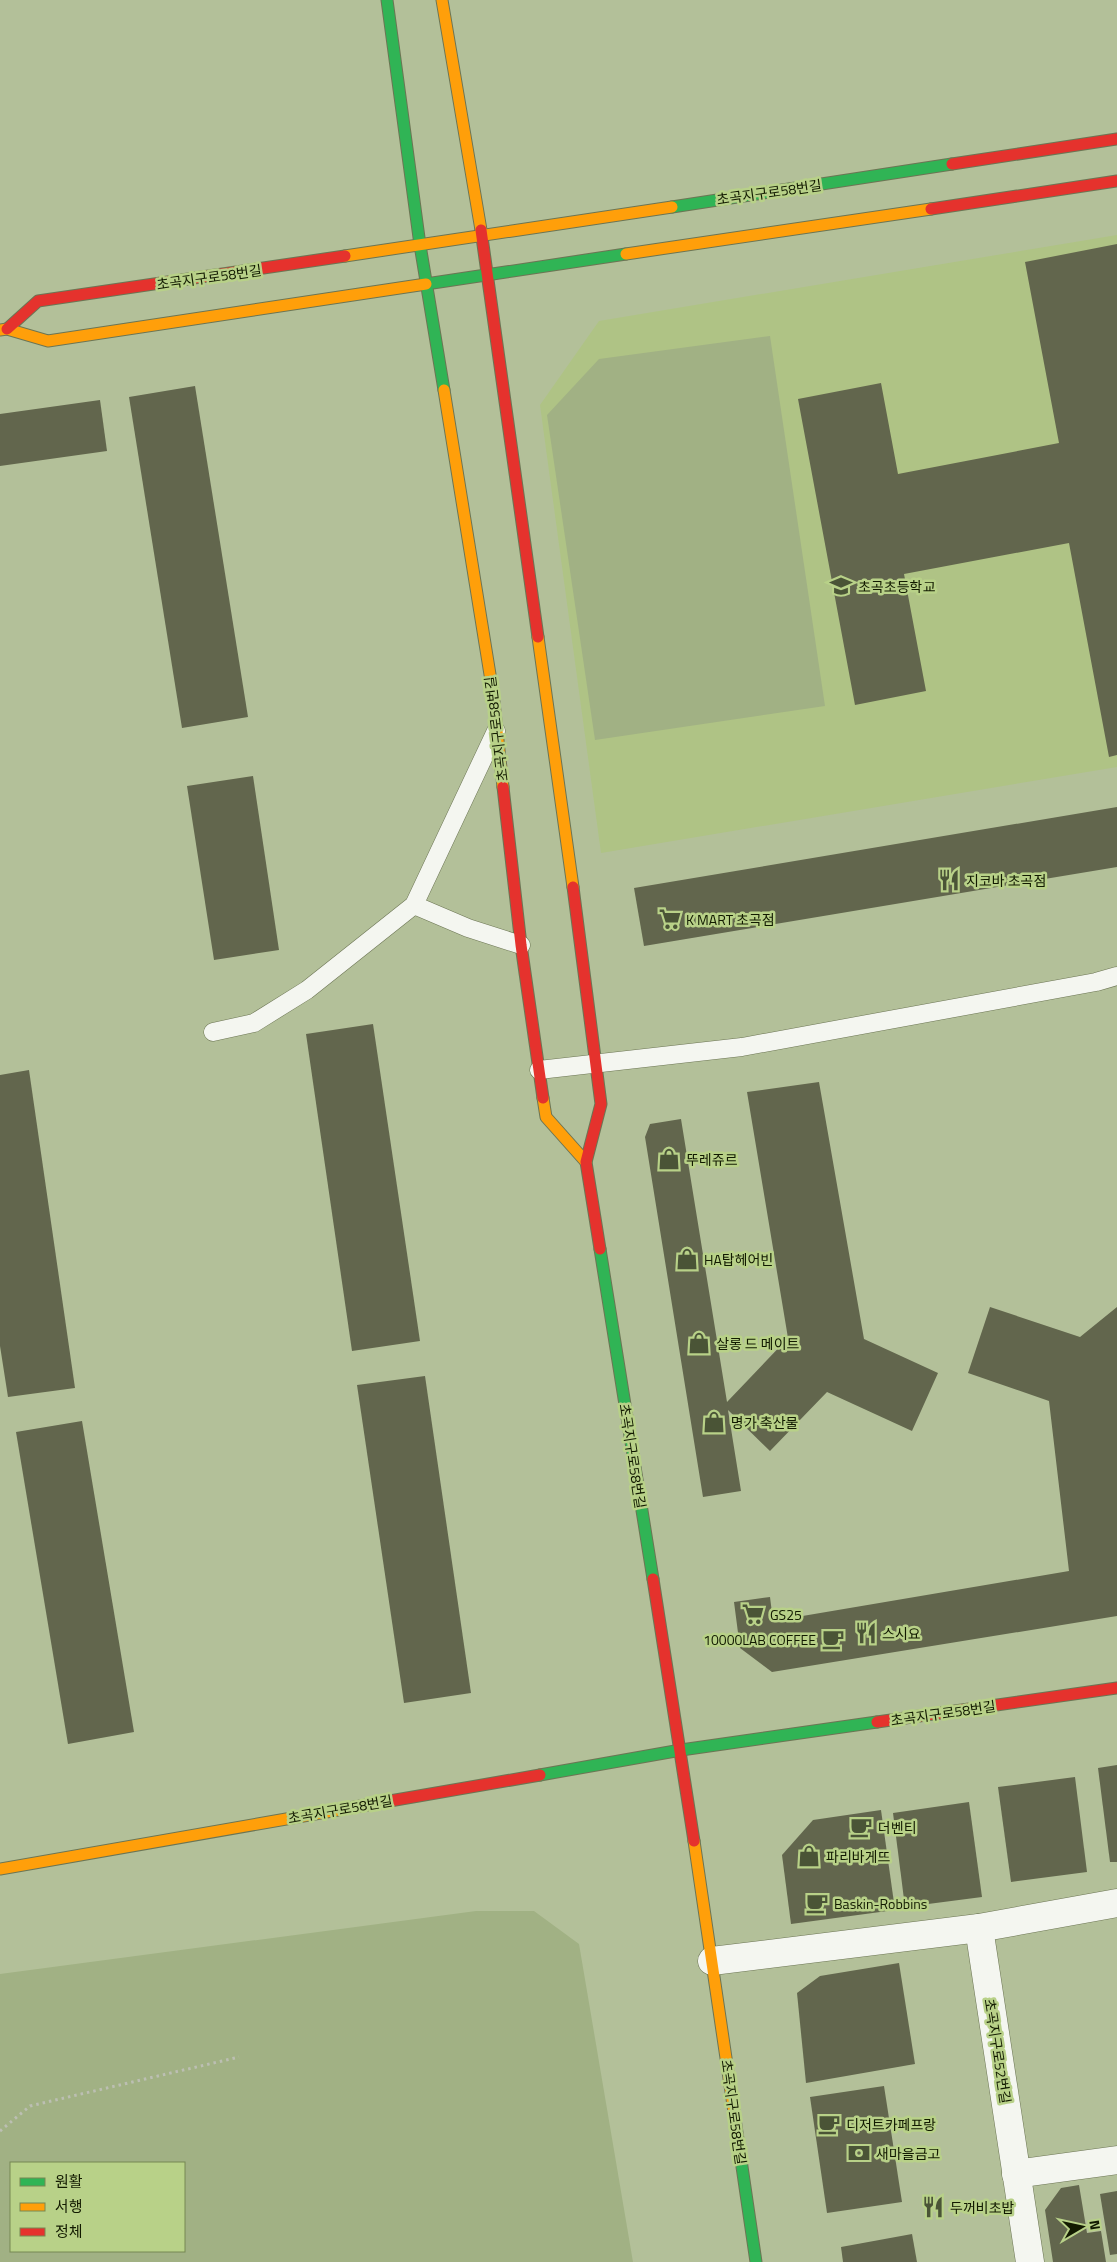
<svg xmlns="http://www.w3.org/2000/svg" width="1117" height="2262" viewBox="0 0 1117 2262" font-family="'Titillium Web','Noto Sans KR',sans-serif">
  <style>
    .built { fill: #afc385 }
    .green { fill: #a1b184; fill-rule: evenodd }
    .building { fill: #62664d }
    .lines { fill: none; stroke-linecap: round; stroke-linejoin: round }
    .lane-casing { stroke: #6c7554; stroke-width: 19 }
    .street-casing { stroke: #6c7554; stroke-width: 29 }
    .fast-casing { stroke: #6c7554; stroke-width: 13 }
    .slow-casing { stroke: #6c7554; stroke-width: 13 }
    .jam-casing { stroke: #6c7554; stroke-width: 13 }
    .path { stroke: #bcbfb3; stroke-width: 3; stroke-dasharray: 2.5 4; stroke-linecap: butt }
    .lane { stroke: #f4f6f0; stroke-width: 18 }
    .street { stroke: #f4f6f0; stroke-width: 28 }
    .fast { stroke: #30b455; stroke-width: 11 }
    .slow { stroke: #ff9f0a; stroke-width: 11 }
    .jam { stroke: #e5322d; stroke-width: 11 }
    .labels { text-anchor: middle; dominant-baseline: central; stroke-width: 5; stroke-linejoin: round; paint-order: stroke }
    .street-label { font-size: 14px; fill: #121a00; stroke: #b8d188 }
    .poi-label { font-size: 14px; fill: #121a00; stroke: #b8d188; text-anchor: start }
  </style>
  <rect width="100%" height="100%" fill="#b3c099"/>
  <polygon class="built" points="1117,235 1117,767 601,853 540,405 599,321"/>
  <g class="green">
    <polygon points="770,336 825,706 595,740 547,415 599,359"/>
    <path d="M476 1911H534L579 1944 633 2262H0V1974ZM184 2163V2251H11V2163Z"/>
  </g>
  <g class="building">
    <polygon points="1117,244 1117,755 1109,757 1069,543 904,574 926,691 855,705 798,399 881,383 898,474 1059,443 1025,262"/>
    <polygon points="195,386 248,717 182,728 129,397"/>
    <polygon points="100,400 107,451 0,466 0,414"/>
    <polygon points="253,776 279,950 214,960 187,786"/>
    <polygon points="1117,807 1117,867 644,946 634,888"/>
    <polygon points="373,1024 420,1341 352,1351 306,1034"/>
    <polygon points="29,1070 75,1388 8,1397 0,1346 0,1075"/>
    <polygon points="819,1082 864,1339 938,1373 912,1431 827,1392 770,1451 728,1410 741,1491 703,1497 645,1137 650,1124 681,1119 727,1402 788,1338 747,1092"/>
    <polygon points="990,1307 1080,1337 1117,1307 1117,1616 772,1672 740,1648 734,1602 770,1597 773,1621 1069,1571 1049,1401 968,1373"/>
    <polygon points="425,1376 471,1693 404,1703 357,1385"/>
    <polygon points="82,1421 134,1732 68,1744 16,1432"/>
    <polygon points="1117,1765 1117,1862 1110,1862 1098,1768"/>
    <polygon points="1075,1777 1087,1872 1011,1882 998,1787"/>
    <polygon points="969,1802 982,1897 905,1907 893,1813"/>
    <polygon points="881,1810 895,1910 791,1924 782,1855 813,1820"/>
    <polygon points="899,1963 915,2064 806,2083 797,1993 820,1976"/>
    <polygon points="884,2086 902,2202 827,2213 810,2097"/>
    <polygon points="1079,2185 1087,2233 1101,2231 1106,2262 1053,2262 1045,2210 1061,2188"/>
    <polygon points="1117,2191 1117,2254 1110,2255 1100,2194"/>
    <polygon points="912,2234 917,2262 843,2262 841,2247"/>
  </g>
  <g class="lines">
    <g class="lane-casing">
      <g id="lane">
        <polyline points="414,905 468,928 521,945"/>
        <polyline points="213,1032 254,1023 307,990 414,905 496,731"/>
        <polyline points="539,1070 742,1047 1096,982 1117,976"/>
      </g>
    </g>
    <g class="street-casing">
      <g id="street">
        <polyline points="979,1928 1030,2262"/>
        <polyline points="712,1961 979,1928 1117,1903"/>
        <polyline points="1016,2174 1117,2160"/>
      </g>
    </g>
    <g class="fast-casing">
      <g id="fast">
        <polyline points="387,0 420,245 444,390"/>
        <polyline points="672,207 952,164"/>
        <polyline points="426,284 626,254"/>
        <polyline points="600,1249 653,1579"/>
        <polyline points="540,1775 681,1750 877,1722"/>
        <polyline points="735,2119 756,2262"/>
      </g>
    </g>
    <g class="slow-casing">
      <g id="slow">
        <polyline points="442,0 481,230"/>
        <polyline points="626,254 931,209"/>
        <polyline points="345,256 672,207"/>
        <polyline points="0,330 7,329 48,341 426,284"/>
        <polyline points="444,390 493,693 503,787"/>
        <polyline points="538,637 573,887"/>
        <polyline points="543,1098 546,1117 586,1162"/>
        <polyline points="694,1841 735,2119"/>
        <polyline points="0,1869 355,1807"/>
      </g>
    </g>
    <g class="jam-casing">
      <g id="jam">
        <polyline points="952,164 1117,139"/>
        <polyline points="931,209 1117,181"/>
        <polyline points="481,230 538,637"/>
        <polyline points="7,329 38,301 345,256"/>
        <polyline points="503,787 521,945 543,1098"/>
        <polyline points="573,887 601,1104 586,1162 600,1249"/>
        <polyline points="653,1579 694,1841"/>
        <polyline points="877,1722 1117,1688"/>
        <polyline points="355,1807 540,1775"/>
      </g>
    </g>
    <polyline class="path" points="0,2131 30,2106 239,2057"/>
    <use href="#lane" class="lane"/>
    <use href="#street" class="street"/>
    <use href="#fast" class="fast"/>
    <use href="#slow" class="slow"/>
    <use href="#jam" class="jam"/>
  </g>
  <defs>
    <g id="school-bare" transform="scale(1.725)"><path d="M0-5L7-2L0 1L-7-2ZM-4 1L0 2.5L4 1V4Q0 6-4 4Z" fill="#4a5436" stroke="#b8d188" stroke-width="2.5" paint-order="stroke"/></g>
    <g id="restaurant-bare" transform="scale(1.725)"><path d="M-5-6h1v4h1v-4h1v4h1v-4h1v5L-1.5 .5V6h-2V.5L-5-1ZM5-6V6H3V1.5H1.5Q1.5-4 5-6Z" fill="#4a5436" stroke="#b8d188" stroke-width="2.5" paint-order="stroke"/></g>
    <g id="supermarket-bare" transform="scale(1.725)"><path d="M-6-5.5h2.5l.6 2H6L4.5 2H-2.5L-4.4-4H-6ZM-1.5 3.2a1.3 1.3 0 1 0 .1 0ZM3 3.2a1.3 1.3 0 1 0 .1 0Z" fill="#4a5436" stroke="#b8d188" stroke-width="2.5" paint-order="stroke"/></g>
    <g id="shop-bare" transform="scale(1.725)"><path d="M-5-2.5h2.3a2.7 3.5 0 0 1 5.4 0H5L5.5 6h-11ZM-1.5-2.5h3a1.5 2.3 0 0 0-3 0Z" fill="#4a5436" stroke="#b8d188" stroke-width="2.5" paint-order="stroke"/></g>
    <g id="cafe-bare" transform="scale(1.725)"><path d="M-5.5-4.5H6V0H3Q3 3.5 0 3.5H-2.5Q-5.5 3.5-5.5 0ZM3-3.2v2h1.7v-2ZM-6 4.5H4V6H-6Z" fill="#4a5436" stroke="#b8d188" stroke-width="2.5" paint-order="stroke"/></g>
    <g id="bank-bare" transform="scale(1.725)"><path d="M-6-4H6V4H-6ZM0-2.3a2.3 2.3 0 1 0 0 4.6a2.3 2.3 0 1 0 0-4.6Z" fill="#4a5436" stroke="#b8d188" stroke-width="2.5" paint-order="stroke"/></g>
  </defs>
  <g fill-rule="evenodd">
    <use href="#school-bare" x="841" y="586"/>
    <use href="#restaurant-bare" x="949" y="880"/>
    <use href="#supermarket-bare" x="670" y="919"/>
    <use href="#shop-bare" x="669" y="1159"/>
    <use href="#shop-bare" x="687" y="1259"/>
    <use href="#shop-bare" x="699" y="1343"/>
    <use href="#shop-bare" x="714" y="1422"/>
    <use href="#supermarket-bare" x="753" y="1614"/>
    <use href="#restaurant-bare" x="866" y="1633"/>
    <use href="#cafe-bare" x="833" y="1639"/>
    <use href="#cafe-bare" x="861" y="1827"/>
    <use href="#shop-bare" x="809" y="1856"/>
    <use href="#cafe-bare" x="817" y="1903"/>
    <use href="#cafe-bare" x="829" y="2124"/>
    <use href="#bank-bare" x="859" y="2153"/>
    <use href="#restaurant-bare" x="933" y="2207"/>
  </g>
  <g class="labels">
    <g class="street-label">
      <text transform="translate(769 192) rotate(-8)">초곡지구로58번길</text>
      <text transform="translate(209 277) rotate(-8)">초곡지구로58번길</text>
      <text transform="translate(496 729) rotate(-97)">초곡지구로58번길</text>
      <text transform="translate(633 1456) rotate(81)">초곡지구로58번길</text>
      <text transform="translate(943 1713) rotate(-8)">초곡지구로58번길</text>
      <text transform="translate(340 1809) rotate(-10)">초곡지구로58번길</text>
      <text transform="translate(998 2051) rotate(81)">초곡지구로52번길</text>
      <text transform="translate(734 2112) rotate(82)">초곡지구로58번길</text>
    </g>
    <g class="poi-label">
      <text x="858" y="586">초곡초등학교</text>
      <text x="966" y="880">지코바 초곡점</text>
      <text x="686" y="919">K MART 초곡점</text>
      <text x="686" y="1159">뚜레쥬르</text>
      <text x="704" y="1259">HA탑헤어빈</text>
      <text x="716" y="1343">살롱 드 메이트</text>
      <text x="731" y="1422">명가 축산물</text>
      <text x="770" y="1614">GS25</text>
      <text x="882" y="1633">스시요</text>
      <text x="816" y="1639" text-anchor="end">10000LAB COFFEE</text>
      <text x="878" y="1827">더벤티</text>
      <text x="826" y="1856">파리바게뜨</text>
      <text x="834" y="1903">Baskin-Robbins</text>
      <text x="846" y="2124">디저트카페프랑</text>
      <text x="876" y="2153">새마을금고</text>
      <text x="950" y="2207">두꺼비초밥</text>
    </g>
  </g>
  <rect x="10" y="2162" width="175" height="90" fill="#b8d188" stroke="#768852"/>
  <rect x="20" y="2178" width="25" height="8" fill="#30b455" stroke="#768852"/>
  <text x="55" y="2187" font-size="15" fill="#121a00">원활</text>
  <rect x="20" y="2203" width="25" height="8" fill="#ff9f0a" stroke="#768852"/>
  <text x="55" y="2212" font-size="15" fill="#121a00">서행</text>
  <rect x="20" y="2228" width="25" height="8" fill="#e5322d" stroke="#768852"/>
  <text x="55" y="2237" font-size="15" fill="#121a00">정체</text>
  <g transform="translate(1082 2227) rotate(81)" stroke="#b8d188" stroke-width="4" paint-order="stroke">
  <path d="M0-4L9 19L0 12L-9 19Z" fill="#121a00"/>
  <text y="-8" font-size="14" font-weight="bold" text-anchor="middle" fill="#121a00">N</text>
  </g>
</svg>
